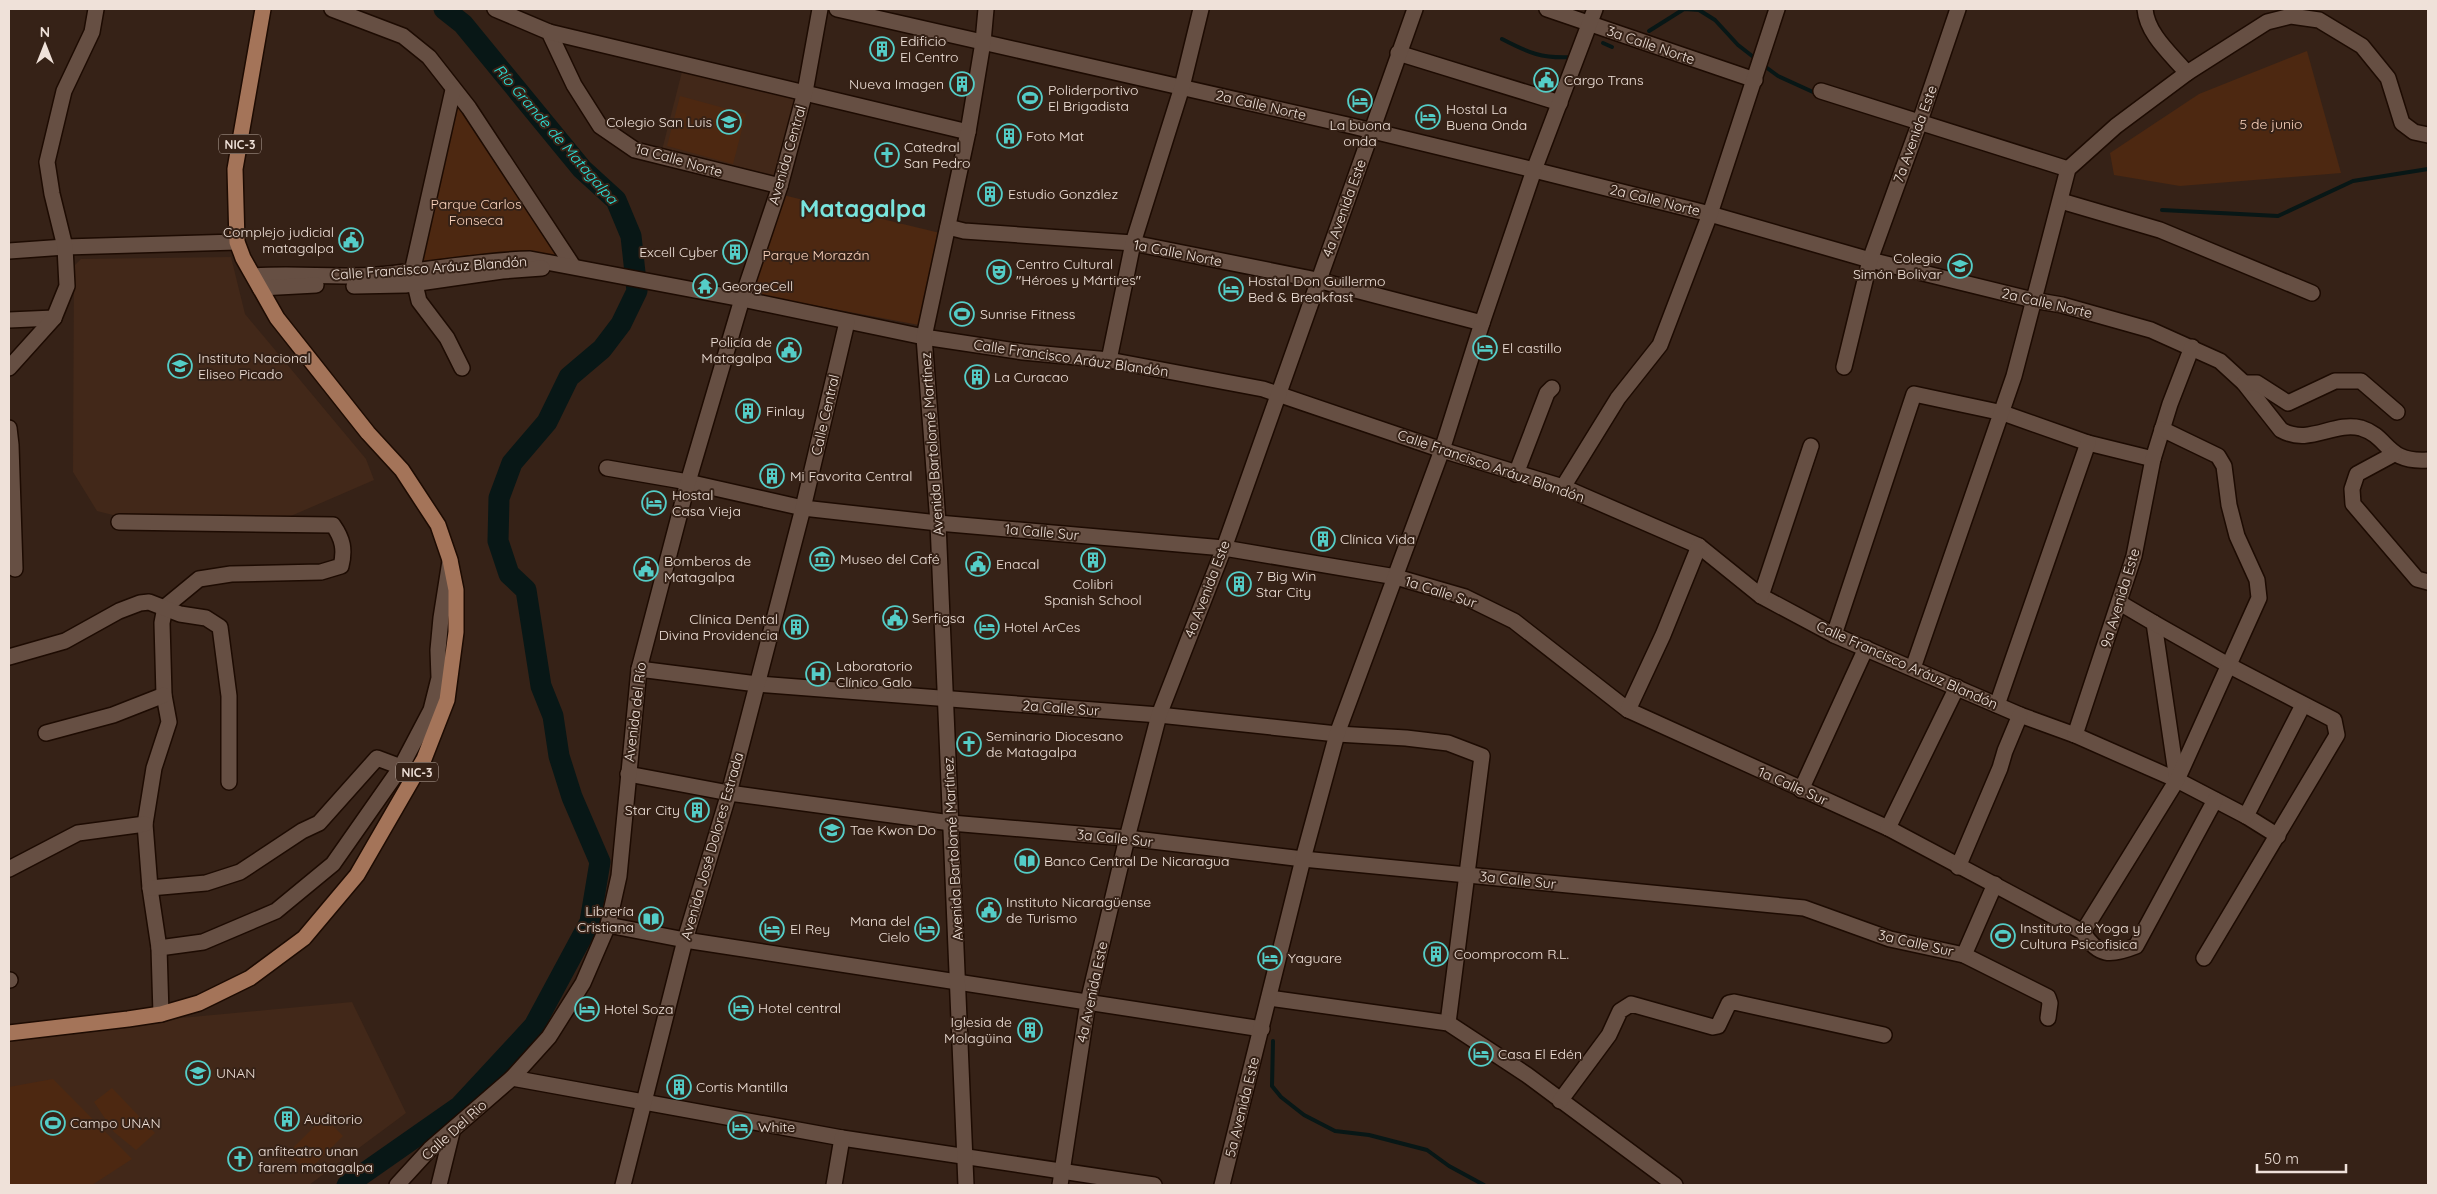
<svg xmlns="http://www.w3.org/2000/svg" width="2437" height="1194" viewBox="0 0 2437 1194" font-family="Quicksand,sans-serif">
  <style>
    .built { fill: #422819 }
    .green { fill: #4d2811 }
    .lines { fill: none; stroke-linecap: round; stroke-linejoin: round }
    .stream { stroke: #081716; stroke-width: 4 }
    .river { stroke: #081716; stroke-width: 21 }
    .minor-casing { stroke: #1d0b02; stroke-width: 18 }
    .major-casing { stroke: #1d0b02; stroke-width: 18 }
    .minor { stroke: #664f43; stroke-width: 15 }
    .major { stroke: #a47459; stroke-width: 15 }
    .labels { text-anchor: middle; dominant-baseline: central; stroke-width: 4; stroke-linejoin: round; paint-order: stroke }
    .shield { fill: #362217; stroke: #b8a89f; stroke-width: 1 }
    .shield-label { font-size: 12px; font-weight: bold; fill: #efe1d9 }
    .poi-label { font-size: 14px; fill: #efe1d9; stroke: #362217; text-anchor: start }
    .street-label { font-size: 14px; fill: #efe1d9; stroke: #362217 }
    .park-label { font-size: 14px; fill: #fbd3bd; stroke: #362217 }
    .water-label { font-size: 15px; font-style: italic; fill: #2ae1d9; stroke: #362217 }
    .town-label { font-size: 24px; font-weight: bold; fill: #78e4dd; stroke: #362217 }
  </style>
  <rect width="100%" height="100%" fill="#362217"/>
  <g class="built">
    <polygon points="684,64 796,94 774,179 662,150"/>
    <polygon points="231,257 245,314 366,459 374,480 277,522 125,518 97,511 73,472 74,266 81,259"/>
    <polygon points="352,1002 406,1113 309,1185 9,1185 9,1034"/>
  </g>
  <g class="green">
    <polygon points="2307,51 2341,173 2180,186 2114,175 2110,153 2199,94"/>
    <polygon points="453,90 573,266 412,272"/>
    <polygon points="680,96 746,114 733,164 667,146"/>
    <polygon points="783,195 940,233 919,325 748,293"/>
    <polygon points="53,1079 132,1159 92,1185 9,1185 9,1087"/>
    <polygon points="112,1088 155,1133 136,1150 114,1132 94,1102"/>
    <polygon points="324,1117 343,1136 307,1172 288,1153"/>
  </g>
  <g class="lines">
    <g class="stream">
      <polyline points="1649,31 1684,9 1699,10 1715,20 1738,45 1756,59"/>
      <path d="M1502 39C1529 53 1542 59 1573 57"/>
      <polyline points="1603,43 1612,47"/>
      <polyline points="1763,65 1778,76 1813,92"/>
      <polyline points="2162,210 2278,216 2353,181 2428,169"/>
      <polyline points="590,922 600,924"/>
      <polyline points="1273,1041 1272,1086 1281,1097 1304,1115 1335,1131 1369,1135 1427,1150 1449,1166 1484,1185"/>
    </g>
    <polyline class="river" points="347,1185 460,1106 534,1026 590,922 600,862 572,797 559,756 553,716 541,686 526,590 509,574 498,541 499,498 512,463 547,422 569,377 602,349 621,324 637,291 631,236 616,200 582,169 463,24 444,9"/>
    <g class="minor-casing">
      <g id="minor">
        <polyline points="332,9 403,36 429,57 469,108 573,266"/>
        <polyline points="495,9 549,32 574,85 600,126 635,150 780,186"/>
        <path d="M837 9 1352 126 1534 170 1710 214 1870 260 2033 300 2062 305 2151 330 2220 361 2244 383 2281 430C2310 446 2333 421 2361 428 2390 437 2385 463 2428 460"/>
        <polyline points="1547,9 1755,80"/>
        <path d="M2145 9C2147 34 2171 54 2187 73"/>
        <polyline points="549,32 968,132"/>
        <polyline points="1398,53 1560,103"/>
        <polyline points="453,90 412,272 419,301 447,338 462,368"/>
        <polyline points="1821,91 2068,169"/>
        <polyline points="2061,201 2160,230 2312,293"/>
        <polyline points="948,227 964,231 1133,243 1317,280 1482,323"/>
        <polyline points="9,251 65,247 237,242"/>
        <path d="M254 276C295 273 336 278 377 275 428 271 478 260 530 259L742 299 924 337 1023 352 1109 360 1263 389 1442 450 1563 487 1699 546 1761 596 1834 635 2020 715 2075 735 2177 780 2246 816 2278 836"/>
        <polyline points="354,286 405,285 502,271 542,268"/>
        <polyline points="260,288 316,285"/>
        <polyline points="9,320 54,318"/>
        <polyline points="1109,360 1133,243 1182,87 1201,9"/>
        <polyline points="1844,367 1870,260 1917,130 1958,9"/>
        <polyline points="9,368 54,318 67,286 65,247 52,194 47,162 64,91 92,32 96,9"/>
        <polyline points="2244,383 2257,383 2288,403 2335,381 2361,381 2397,412"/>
        <polyline points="9,428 11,445 15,569"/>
        <polyline points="2394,454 2357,474 2352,489 2353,504 2417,579 2428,582"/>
        <path d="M607 468 688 482 803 508 938 523 1224 548 1396 577 1465 597 1514 621 1628 710 1888 828 2083 932C2098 957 2111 956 2136 946L2215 800"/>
        <polyline points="1516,474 1547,393 1552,388"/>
        <polyline points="1563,487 1618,398 1660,345 1710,214 1777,9"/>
        <path d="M119 522 333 525C343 539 345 550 341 566L321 572 231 574 199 579 165 607 162 623 164 695 169 722 154 768 145 824 150 888 159 948 161 1014"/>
        <polyline points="1761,596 1811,446"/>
        <polyline points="2120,603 2154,623 2177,780"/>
        <polyline points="2154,623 2230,666 2334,720 2337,735 2204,958"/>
        <polyline points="1834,635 1914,394 2003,413 2088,443 2153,459"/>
        <polyline points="9,657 65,641 119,611 140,603 149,602 180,614 206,618 220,627 229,696 229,782"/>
        <polyline points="1913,668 2014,376 2068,169 2116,126 2187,73 2267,22 2291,16 2319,20 2362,46 2388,78 2402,123 2414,132 2428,135"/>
        <polyline points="639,669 757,684 1159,715 1337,734 1406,738 1448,743 1482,756 1448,1023"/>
        <polyline points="1997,705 2088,443"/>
        <polyline points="1628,710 1663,635 1699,546"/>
        <polyline points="46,733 113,715 164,695"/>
        <polyline points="2075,735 2134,556 2153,459 2170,404 2192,347"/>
        <polyline points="628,774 729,793 951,823 1127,838 1303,859 1804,908 1890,939 1964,955 2048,997 2050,1003 2048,1018"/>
        <polyline points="1801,790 1866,648"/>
        <polyline points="2246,816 2303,705"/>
        <polyline points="1888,828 1957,687"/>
        <polyline points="1958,867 2000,768 2005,751 2020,715"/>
        <polyline points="9,869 78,833 145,824"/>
        <polyline points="150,888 206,883 240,872 302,831 319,823 377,758 401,767"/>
        <polyline points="608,925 685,940 1262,1029"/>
        <polyline points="2083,932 2177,780 2259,598 2257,580 2237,536 2229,505 2224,466 2218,456 2162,429"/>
        <polyline points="159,948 203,942 276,911 333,864 401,767 431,710 439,678 438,650 441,618 450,561"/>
        <polyline points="1964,955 1995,884"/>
        <polyline points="9,980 10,980"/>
        <polyline points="1269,998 1448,1023 1527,1075 1675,1185"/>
        <polyline points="512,1078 842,1138 1154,1185"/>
        <polyline points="1560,1101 1609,1035 1620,1011 1631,1004 1713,1027 1718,1026 1729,1003 1734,1002 1884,1035"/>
        <polyline points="397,1185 430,1149 512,1078 549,1037 583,983 608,925 619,876 639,669 688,482 742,299 780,186 805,92 820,9"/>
        <polyline points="439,1185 452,1132"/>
        <polyline points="623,1185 685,940 729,793 803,508 847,322"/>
        <polyline points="834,1185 842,1138"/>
        <polyline points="966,1185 938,523 924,337 968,132 983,42 986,9"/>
        <polyline points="1060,1185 1088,1002 1127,838 1159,715 1224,548 1415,9"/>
        <polyline points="1222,1185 1303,859 1337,734 1442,450 1482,323 1534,170 1595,9"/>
      </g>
    </g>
    <g class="major-casing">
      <polyline id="major" points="9,1033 128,1019 161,1014 199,1003 250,978 304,938 357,875 424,759 447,700 456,632 456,590 450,560 438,525 402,470 368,433 277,318 243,258 237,242 235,169 263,9"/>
    </g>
    <use href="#minor" class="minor"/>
    <use href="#major" class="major"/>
  </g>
  <defs>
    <g id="building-ring" transform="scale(1.25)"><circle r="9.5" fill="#362217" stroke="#54cdc7" stroke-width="1.5"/><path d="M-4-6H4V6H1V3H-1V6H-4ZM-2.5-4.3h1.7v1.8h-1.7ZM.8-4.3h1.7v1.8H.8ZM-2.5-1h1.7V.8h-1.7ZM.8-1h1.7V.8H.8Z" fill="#54cdc7"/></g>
    <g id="civic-ring" transform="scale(1.25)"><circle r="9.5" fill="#362217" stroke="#54cdc7" stroke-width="1.5"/><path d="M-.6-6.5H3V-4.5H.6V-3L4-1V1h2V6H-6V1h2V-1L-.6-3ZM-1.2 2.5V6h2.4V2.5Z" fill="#54cdc7"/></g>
    <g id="stadium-ring" transform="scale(1.25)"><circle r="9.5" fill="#362217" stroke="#54cdc7" stroke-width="1.5"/><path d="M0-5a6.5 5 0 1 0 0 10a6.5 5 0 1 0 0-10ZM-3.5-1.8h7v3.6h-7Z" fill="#54cdc7"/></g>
    <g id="hotel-ring" transform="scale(1.25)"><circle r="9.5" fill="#362217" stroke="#54cdc7" stroke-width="1.5"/><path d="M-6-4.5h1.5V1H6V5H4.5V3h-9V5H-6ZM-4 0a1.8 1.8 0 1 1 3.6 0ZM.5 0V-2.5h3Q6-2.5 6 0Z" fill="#54cdc7"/></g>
    <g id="school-ring" transform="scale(1.25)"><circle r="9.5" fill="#362217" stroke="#54cdc7" stroke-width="1.5"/><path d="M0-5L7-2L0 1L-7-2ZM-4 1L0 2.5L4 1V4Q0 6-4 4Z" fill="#54cdc7"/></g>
    <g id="church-ring" transform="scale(1.25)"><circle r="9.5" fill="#362217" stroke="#54cdc7" stroke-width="1.5"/><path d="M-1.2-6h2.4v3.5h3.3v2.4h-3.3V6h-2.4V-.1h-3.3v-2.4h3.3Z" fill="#54cdc7"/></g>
    <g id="theatre-ring" transform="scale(1.25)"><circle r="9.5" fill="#362217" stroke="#54cdc7" stroke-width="1.5"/><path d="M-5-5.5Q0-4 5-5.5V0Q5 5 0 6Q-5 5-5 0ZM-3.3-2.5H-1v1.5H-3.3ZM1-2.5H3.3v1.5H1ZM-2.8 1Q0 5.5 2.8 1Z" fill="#54cdc7"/></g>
    <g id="temple-ring" transform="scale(1.25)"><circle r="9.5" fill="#362217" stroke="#54cdc7" stroke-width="1.5"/><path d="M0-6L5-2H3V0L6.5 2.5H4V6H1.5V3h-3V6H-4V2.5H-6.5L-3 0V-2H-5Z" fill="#54cdc7"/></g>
    <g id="museum-ring" transform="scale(1.25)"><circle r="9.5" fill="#362217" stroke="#54cdc7" stroke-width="1.5"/><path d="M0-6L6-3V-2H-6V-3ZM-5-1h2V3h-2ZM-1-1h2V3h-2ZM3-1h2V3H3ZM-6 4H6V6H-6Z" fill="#54cdc7"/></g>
    <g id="hospital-ring" transform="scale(1.25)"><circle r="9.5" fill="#362217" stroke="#54cdc7" stroke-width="1.5"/><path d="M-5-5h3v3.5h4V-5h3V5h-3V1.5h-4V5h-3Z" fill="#54cdc7"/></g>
    <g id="library-ring" transform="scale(1.25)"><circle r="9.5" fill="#362217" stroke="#54cdc7" stroke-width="1.5"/><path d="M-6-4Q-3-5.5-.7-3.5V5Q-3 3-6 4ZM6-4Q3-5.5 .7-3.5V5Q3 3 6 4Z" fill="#54cdc7"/></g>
    <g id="university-ring" transform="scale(1.25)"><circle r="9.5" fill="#362217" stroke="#54cdc7" stroke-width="1.5"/><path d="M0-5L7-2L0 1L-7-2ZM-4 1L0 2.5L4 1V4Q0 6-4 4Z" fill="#54cdc7"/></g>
  </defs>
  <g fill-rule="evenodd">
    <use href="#building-ring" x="882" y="49"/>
    <use href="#civic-ring" x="1546" y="80"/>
    <use href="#building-ring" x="962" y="84"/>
    <use href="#stadium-ring" x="1030" y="98"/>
    <use href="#hotel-ring" x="1360" y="101"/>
    <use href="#hotel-ring" x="1428" y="117"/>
    <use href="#school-ring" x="729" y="122"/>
    <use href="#building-ring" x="1009" y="136"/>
    <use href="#church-ring" x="887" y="155"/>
    <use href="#building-ring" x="990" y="194"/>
    <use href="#civic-ring" x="351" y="240"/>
    <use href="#building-ring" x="735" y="252"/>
    <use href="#school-ring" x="1960" y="266"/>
    <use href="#theatre-ring" x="999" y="272"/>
    <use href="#temple-ring" x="705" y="286"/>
    <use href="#hotel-ring" x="1231" y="289"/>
    <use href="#stadium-ring" x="962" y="314"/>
    <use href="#hotel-ring" x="1485" y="348"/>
    <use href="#civic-ring" x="789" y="350"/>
    <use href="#school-ring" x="180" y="366"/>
    <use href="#building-ring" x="977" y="377"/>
    <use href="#building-ring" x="748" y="411"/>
    <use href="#building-ring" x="772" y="476"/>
    <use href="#hotel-ring" x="654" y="503"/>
    <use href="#building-ring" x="1323" y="539"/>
    <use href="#museum-ring" x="822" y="559"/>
    <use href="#building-ring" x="1093" y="560"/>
    <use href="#civic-ring" x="978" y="564"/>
    <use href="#civic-ring" x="646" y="569"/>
    <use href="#building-ring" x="1239" y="584"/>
    <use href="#civic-ring" x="895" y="618"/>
    <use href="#building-ring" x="796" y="627"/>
    <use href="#hotel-ring" x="987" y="627"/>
    <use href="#hospital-ring" x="818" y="674"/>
    <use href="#church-ring" x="969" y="744"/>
    <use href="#building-ring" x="697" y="810"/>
    <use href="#school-ring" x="832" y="830"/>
    <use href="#library-ring" x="1027" y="861"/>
    <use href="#civic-ring" x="989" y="910"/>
    <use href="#library-ring" x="651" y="919"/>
    <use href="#hotel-ring" x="772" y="929"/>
    <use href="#hotel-ring" x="927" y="929"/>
    <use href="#stadium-ring" x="2003" y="936"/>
    <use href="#building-ring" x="1436" y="954"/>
    <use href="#hotel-ring" x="1270" y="958"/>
    <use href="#hotel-ring" x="741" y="1008"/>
    <use href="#hotel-ring" x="587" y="1009"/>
    <use href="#building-ring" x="1030" y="1030"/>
    <use href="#hotel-ring" x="1481" y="1054"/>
    <use href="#university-ring" x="198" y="1073"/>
    <use href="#building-ring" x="679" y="1087"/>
    <use href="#building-ring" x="287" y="1119"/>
    <use href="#stadium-ring" x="53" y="1123"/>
    <use href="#hotel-ring" x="740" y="1127"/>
    <use href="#church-ring" x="240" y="1159"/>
  </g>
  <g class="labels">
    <g class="shield">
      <rect x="219" y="134.5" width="42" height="19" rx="4"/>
      <rect x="396" y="762.5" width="42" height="19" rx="4"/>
    </g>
    <g class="shield-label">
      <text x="240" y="144">NIC-3</text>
      <text x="417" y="772">NIC-3</text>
    </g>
    <g class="poi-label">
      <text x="900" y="41">Edificio<tspan x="900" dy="16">El Centro</tspan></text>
      <text x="1564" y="80">Cargo Trans</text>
      <text x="944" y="84" text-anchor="end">Nueva Imagen</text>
      <text x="1048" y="90">Poliderportivo<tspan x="1048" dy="16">El Brigadista</tspan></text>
      <text x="1446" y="109">Hostal La<tspan x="1446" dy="16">Buena Onda</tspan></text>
      <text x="712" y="122" text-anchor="end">Colegio San Luis</text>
      <text x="1360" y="125" text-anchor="middle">La buona<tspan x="1360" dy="16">onda</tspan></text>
      <text x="1026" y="136">Foto Mat</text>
      <text x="904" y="147">Catedral<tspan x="904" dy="16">San Pedro</tspan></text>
      <text x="1008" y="194">Estudio González</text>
      <text x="334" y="232" text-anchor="end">Complejo judicial<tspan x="334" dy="16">matagalpa</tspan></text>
      <text x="718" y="252" text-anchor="end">Excell Cyber</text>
      <text x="1942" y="258" text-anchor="end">Colegio<tspan x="1942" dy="16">Simón Bolivar</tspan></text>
      <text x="1016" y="264">Centro Cultural<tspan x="1016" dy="16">"Héroes y Mártires"</tspan></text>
      <text x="1248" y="281">Hostal Don Guillermo<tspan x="1248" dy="16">Bed &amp; Breakfast</tspan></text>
      <text x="722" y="286">GeorgeCell</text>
      <text x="980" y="314">Sunrise Fitness</text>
      <text x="772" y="342" text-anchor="end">Policía de<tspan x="772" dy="16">Matagalpa</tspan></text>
      <text x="1502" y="348">El castillo</text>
      <text x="198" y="358">Instituto Nacional<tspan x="198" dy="16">Eliseo Picado</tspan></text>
      <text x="994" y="377">La Curacao</text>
      <text x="766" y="411">Finlay</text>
      <text x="790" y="476">Mi Favorita Central</text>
      <text x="672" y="495">Hostal<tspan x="672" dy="16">Casa Vieja</tspan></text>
      <text x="1340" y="539">Clínica Vida</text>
      <text x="840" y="559">Museo del Café</text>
      <text x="664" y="561">Bomberos de<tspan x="664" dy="16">Matagalpa</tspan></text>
      <text x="996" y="564">Enacal</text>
      <text x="1256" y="576">7 Big Win<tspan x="1256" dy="16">Star City</tspan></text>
      <text x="1093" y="584" text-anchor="middle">Colibri<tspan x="1093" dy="16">Spanish School</tspan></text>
      <text x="912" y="618">Serfigsa</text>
      <text x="778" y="619" text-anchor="end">Clínica Dental<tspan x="778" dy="16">Divina Providencia</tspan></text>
      <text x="1004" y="627">Hotel ArCes</text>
      <text x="836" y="666">Laboratorio<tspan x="836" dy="16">Clínico Galo</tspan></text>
      <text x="986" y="736">Seminario Diocesano<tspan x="986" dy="16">de Matagalpa</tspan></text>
      <text x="680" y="810" text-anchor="end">Star City</text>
      <text x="850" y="830">Tae Kwon Do</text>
      <text x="1044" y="861">Banco Central De Nicaragua</text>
      <text x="1006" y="902">Instituto Nicaragüense<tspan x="1006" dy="16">de Turismo</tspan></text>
      <text x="634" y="911" text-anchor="end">Librería<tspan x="634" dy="16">Cristiana</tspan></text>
      <text x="910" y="921" text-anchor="end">Mana del<tspan x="910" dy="16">Cielo</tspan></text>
      <text x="2020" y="928">Instituto de Yoga y<tspan x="2020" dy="16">Cultura Psicofisica</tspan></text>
      <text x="790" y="929">El Rey</text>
      <text x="1454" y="954">Coomprocom R.L.</text>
      <text x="1288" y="958">Yaguare</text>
      <text x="758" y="1008">Hotel central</text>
      <text x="604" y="1009">Hotel Soza</text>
      <text x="1012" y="1022" text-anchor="end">Iglesia de<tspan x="1012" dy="16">Molagüina</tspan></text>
      <text x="1498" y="1054">Casa El Edén</text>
      <text x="216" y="1073">UNAN</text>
      <text x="696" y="1087">Cortis Mantilla</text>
      <text x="304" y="1119">Auditorio</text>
      <text x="70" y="1123">Campo UNAN</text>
      <text x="758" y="1127">White</text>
      <text x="258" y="1151">anfiteatro unan<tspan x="258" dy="16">farem matagalpa</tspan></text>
    </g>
    <g class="street-label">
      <text transform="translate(1651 45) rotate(19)">3a Calle Norte</text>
      <text transform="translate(1261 105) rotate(13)">2a Calle Norte</text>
      <text transform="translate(1915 134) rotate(-70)">7a Avenida Este</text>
      <text transform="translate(787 155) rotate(-74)">Avenida Central</text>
      <text transform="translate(679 160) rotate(16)">1a Calle Norte</text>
      <text transform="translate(1655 200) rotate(14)">2a Calle Norte</text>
      <text transform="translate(1344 208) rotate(-70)">4a Avenida Este</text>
      <text transform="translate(1178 253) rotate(11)">1a Calle Norte</text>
      <text transform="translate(429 268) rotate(-4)">Calle Francisco Aráuz Blandón</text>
      <text transform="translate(2047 303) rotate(13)">2a Calle Norte</text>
      <text transform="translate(1071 358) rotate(8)">Calle Francisco Aráuz Blandón</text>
      <text transform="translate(825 415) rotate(-77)">Calle Central</text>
      <text transform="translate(932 444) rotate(-94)">Avenida Bartolomé Martínez</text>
      <text transform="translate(1491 466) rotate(19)">Calle Francisco Aráuz Blandón</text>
      <text transform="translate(1042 532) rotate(5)">1a Calle Sur</text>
      <text transform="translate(1207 589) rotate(-69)">4a Avenida Este</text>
      <text transform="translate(1441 592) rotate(18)">1a Calle Sur</text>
      <text transform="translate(2120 598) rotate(-73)">9a Avenida Este</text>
      <text transform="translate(1907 665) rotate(24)">Calle Francisco Aráuz Blandón</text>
      <text transform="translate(1061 708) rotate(4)">2a Calle Sur</text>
      <text transform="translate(635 712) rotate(-83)">Avenida del Río</text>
      <text transform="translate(1793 786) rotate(24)">1a Calle Sur</text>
      <text transform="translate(1115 838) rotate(6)">3a Calle Sur</text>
      <text transform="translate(712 846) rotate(-74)">Avenida José Dolores Estrada</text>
      <text transform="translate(953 849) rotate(-93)">Avenida Bartolomé Martínez</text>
      <text transform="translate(1518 880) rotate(6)">3a Calle Sur</text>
      <text transform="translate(1916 943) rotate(13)">3a Calle Sur</text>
      <text transform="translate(1092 992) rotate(-78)">4a Avenida Este</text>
      <text transform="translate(1242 1107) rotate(-76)">5a Avenida Este</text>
      <text transform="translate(454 1130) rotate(-42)">Calle Del Rio</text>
    </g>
    <g class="park-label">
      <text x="2271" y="124">5 de junio</text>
      <text x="476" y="204">Parque Carlos<tspan x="476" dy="16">Fonseca</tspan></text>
      <text x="816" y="255">Parque Morazán</text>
    </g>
    <g class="water-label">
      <text transform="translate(556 134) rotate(49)">Río Grande de Matagalpa</text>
    </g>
    <g class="town-label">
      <text x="863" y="208">Matagalpa</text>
    </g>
  </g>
  <rect width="2437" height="1194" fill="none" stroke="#efe1d9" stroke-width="20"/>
  <g transform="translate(45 45)" stroke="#362217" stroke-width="4" paint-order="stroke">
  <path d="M0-4L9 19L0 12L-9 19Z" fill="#efe1d9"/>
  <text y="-8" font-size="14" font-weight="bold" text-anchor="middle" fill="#efe1d9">N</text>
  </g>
  <path d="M2257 1164v8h89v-8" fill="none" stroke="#efe1d9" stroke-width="2.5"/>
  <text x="2264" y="1164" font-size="15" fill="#efe1d9" stroke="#362217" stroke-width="4" paint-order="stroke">50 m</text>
</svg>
